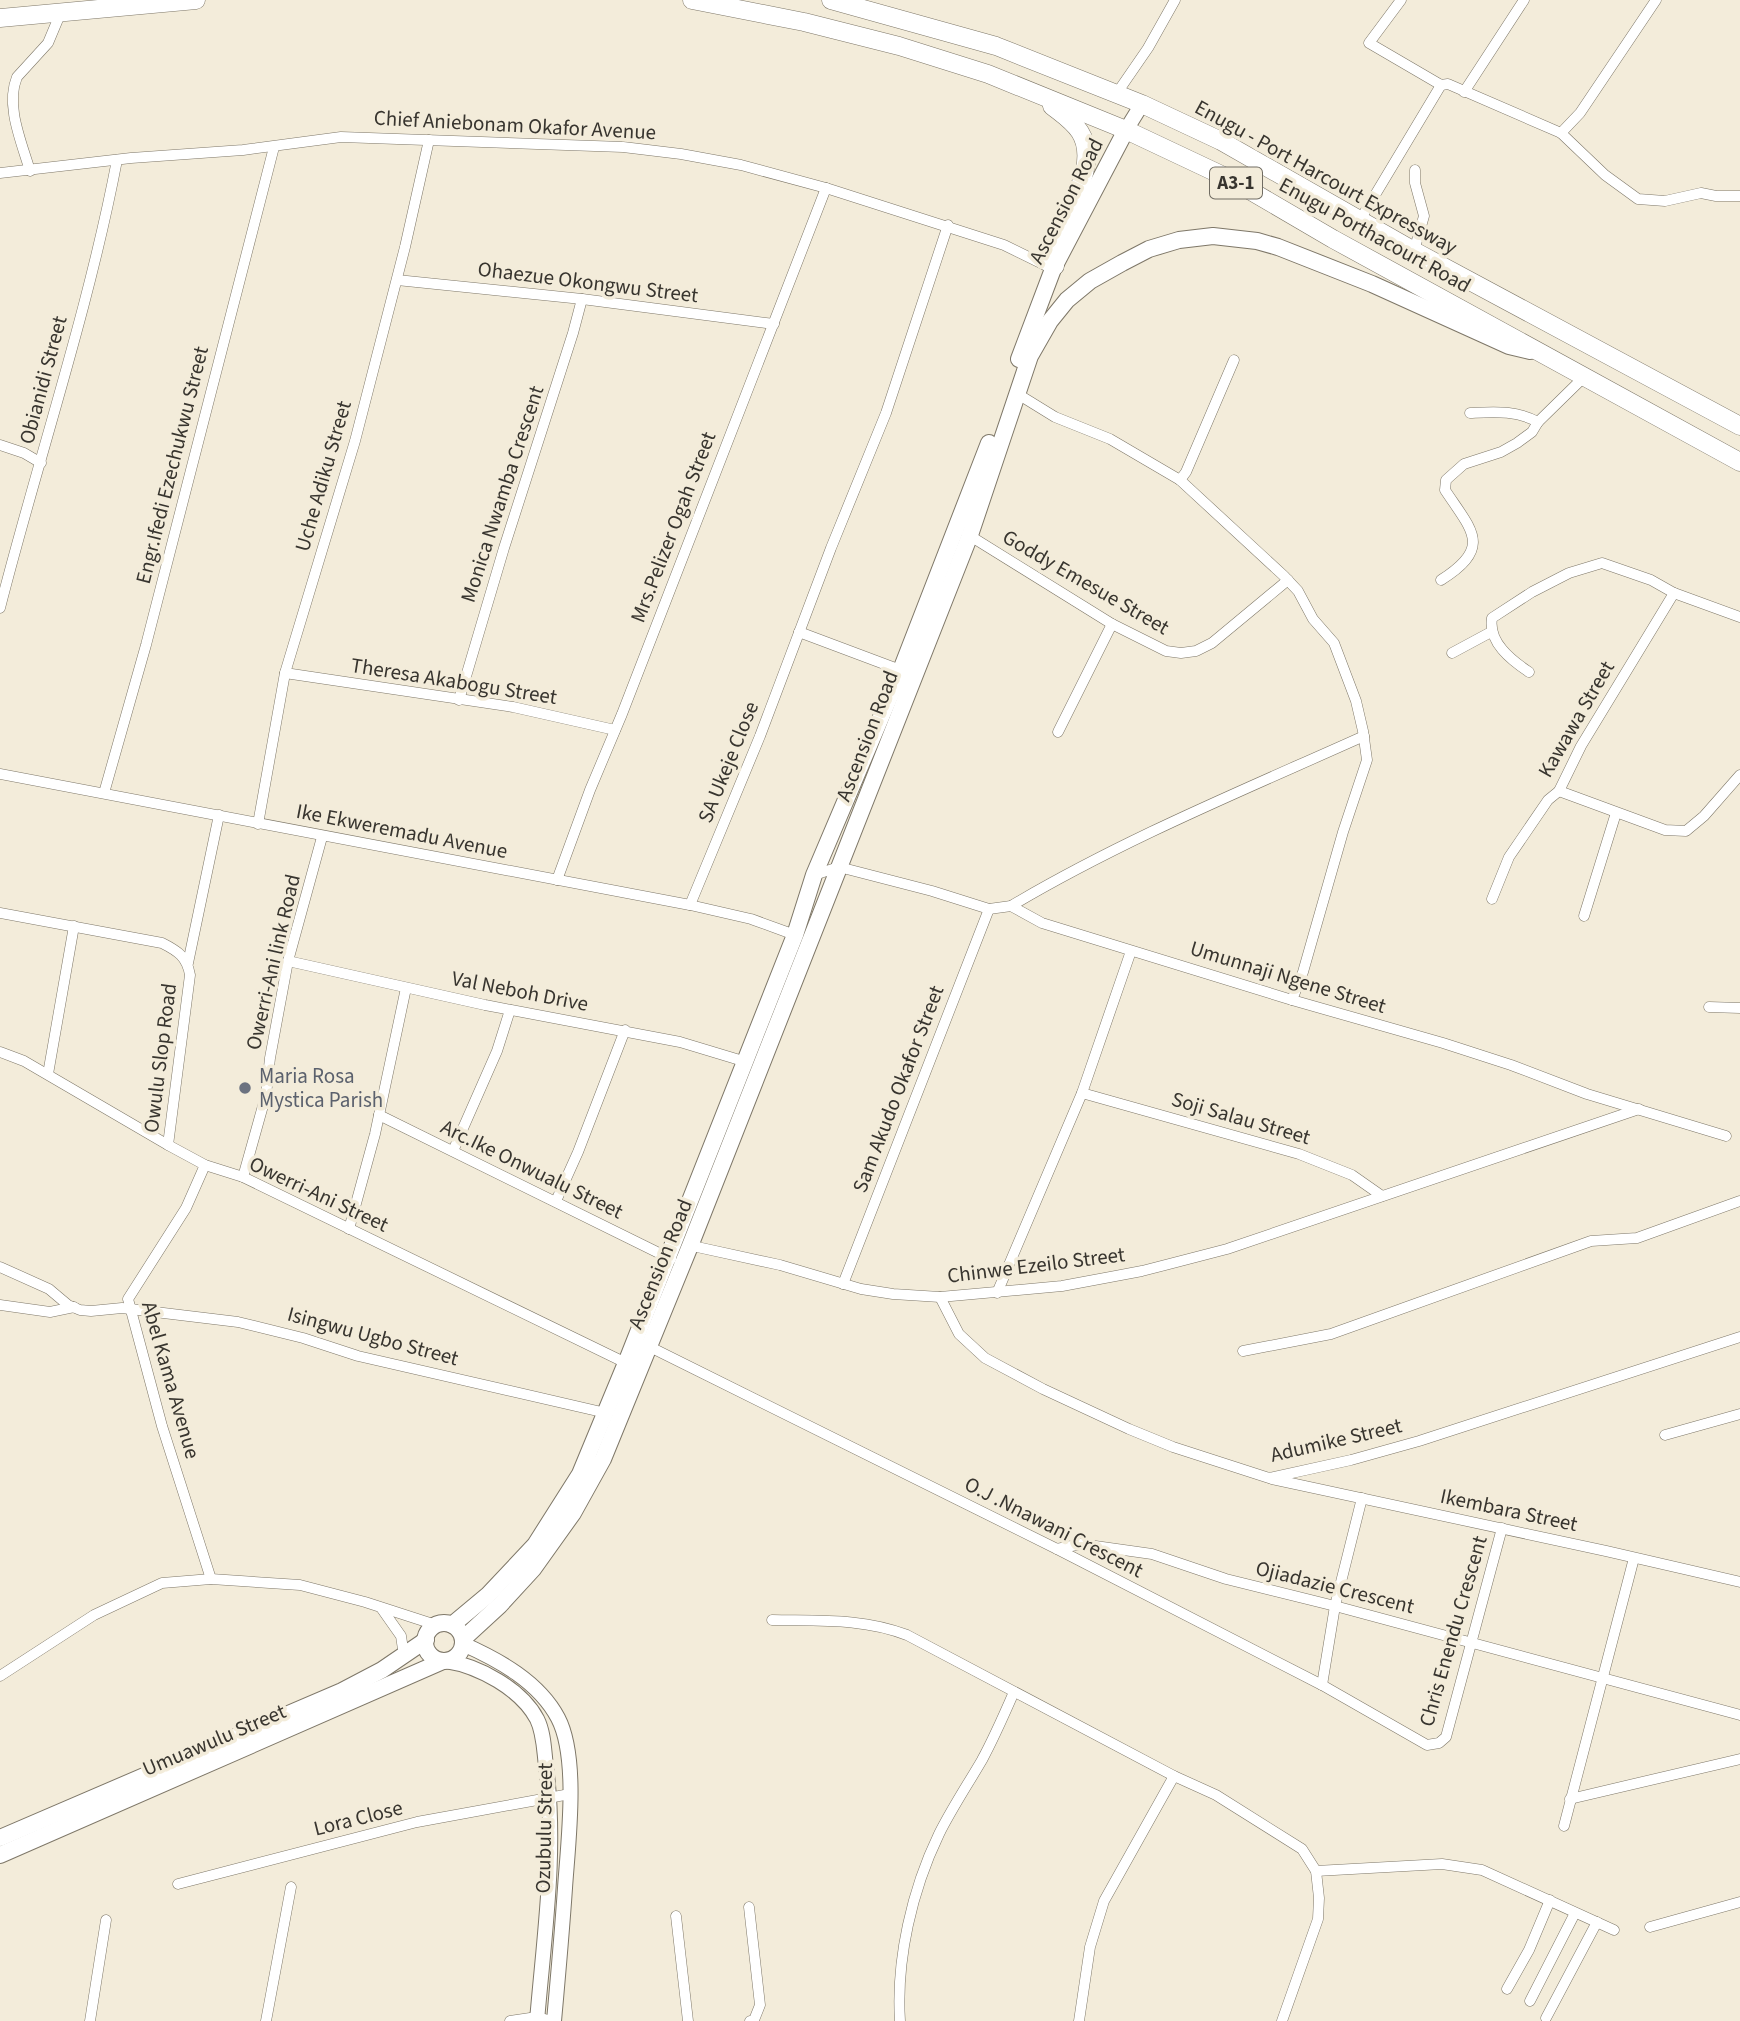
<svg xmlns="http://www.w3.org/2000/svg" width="1740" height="2021" viewBox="0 0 1740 2021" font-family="'Source Sans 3',sans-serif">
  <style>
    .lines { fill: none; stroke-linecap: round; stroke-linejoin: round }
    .street-casing { stroke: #7e7768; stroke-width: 11 }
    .secondary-casing { stroke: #7e7768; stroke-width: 16 }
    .primary-casing { stroke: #7e7768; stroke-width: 18 }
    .highway-casing { stroke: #7e7768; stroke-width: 19 }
    .street { stroke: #fff; stroke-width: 10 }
    .secondary { stroke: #fff; stroke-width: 14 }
    .primary { stroke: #fff; stroke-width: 16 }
    .highway { stroke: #fff; stroke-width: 18 }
    .worship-dot { fill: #6b7280; stroke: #f3ecda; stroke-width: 2.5 }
    .labels { text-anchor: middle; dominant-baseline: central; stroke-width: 7; stroke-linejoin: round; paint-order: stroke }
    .shield { fill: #f3ecda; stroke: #706c62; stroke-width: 2 }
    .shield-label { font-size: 19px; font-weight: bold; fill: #38352f }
    .street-label { font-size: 21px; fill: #38352f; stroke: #f3ecda }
    .worship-label { font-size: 21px; fill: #5b616d; stroke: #f3ecda; text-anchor: start }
  </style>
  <rect width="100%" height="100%" fill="#f3ecda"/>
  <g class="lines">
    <g class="street-casing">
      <g id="street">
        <polyline points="1401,0 1369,43 1441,85 1448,84 1561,133 1605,175 1638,199 1665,201 1701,193 1716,196 1740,196"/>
        <polyline points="1464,92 1524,0"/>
        <polyline points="1117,93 1148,48 1175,0"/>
        <polyline points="1561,133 1580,113 1656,0"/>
        <path d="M30 171C22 143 5 106 17 77L48 43 61 12"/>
        <polyline points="0,173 131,158 243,150 341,137 623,147 681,154 741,165 826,188 1004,245 1053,269"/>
        <polyline points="1360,220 1441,85"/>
        <polyline points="1414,251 1424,216 1415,183 1415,170"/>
        <polyline points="397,280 582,299 774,324"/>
        <polyline points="1016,393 1055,417 1110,439 1180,480 1284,576 1298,591 1313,619 1334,643 1356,701 1363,731 1367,760 1343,832 1303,972 1292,1000"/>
        <path d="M1470 413C1494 412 1516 410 1538 422"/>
        <polyline points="0,445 24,453 41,463"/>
        <polyline points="1180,480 1186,472 1234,360"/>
        <polyline points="967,534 1112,624 1166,651 1181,653 1196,651 1212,643 1288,580"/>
        <path d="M1441 580C1493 547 1472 531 1445 490L1446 480 1464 464 1501 452 1517 443 1532 432 1538 422 1584 377"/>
        <path d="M0 608C38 459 88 312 117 160"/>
        <polyline points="799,632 903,671"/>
        <polyline points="1452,653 1491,632"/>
        <path d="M1529 672C1511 660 1488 642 1492 618L1532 592 1569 573 1602 563 1651 580 1674 593 1740 617"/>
        <polyline points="285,673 513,707 615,730"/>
        <polyline points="459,700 504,548 573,333 582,299"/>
        <polyline points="1058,732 1112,624"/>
        <polyline points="0,774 690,905 751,919 795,935"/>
        <polyline points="1559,791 1665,830 1686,831 1704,816 1740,775"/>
        <polyline points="104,793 146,645 274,147"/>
        <polyline points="258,824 285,673 355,441 405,247 429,140"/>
        <polyline points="814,875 839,867 932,891 989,909 1011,906 1042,923 1292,1000 1443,1043 1511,1065 1587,1094 1726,1136"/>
        <polyline points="557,880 590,790 622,714 826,188"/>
        <polyline points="1492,899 1509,857 1548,800 1559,791 1581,746 1674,593"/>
        <polyline points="690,905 760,736 831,548 886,413 948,225"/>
        <path d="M1011 906C1124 839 1244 790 1364 736"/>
        <path d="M0 913 162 943C178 951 187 957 190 975L168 1145"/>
        <polyline points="1584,916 1616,813"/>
        <polyline points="288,961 485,1005 680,1042 743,1061"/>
        <polyline points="188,963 219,815"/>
        <polyline points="1709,1007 1740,1008"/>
        <polyline points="0,1052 24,1061 168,1145 205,1165 243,1177 628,1364"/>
        <polyline points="48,1074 74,926"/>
        <polyline points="1082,1093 1299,1154 1352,1175 1382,1196"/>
        <polyline points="379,1115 671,1259"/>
        <polyline points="453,1151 497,1051 510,1010"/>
        <polyline points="205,1165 186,1208 128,1299 162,1426 211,1579"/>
        <polyline points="243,1177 266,1095 270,1058 288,961 322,837"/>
        <polyline points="556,1201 578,1152 625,1030"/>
        <polyline points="349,1229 375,1134 406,988"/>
        <polyline points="688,1245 780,1265 861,1289 893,1294 940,1297 1062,1286 1142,1271 1227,1249 1639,1109"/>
        <polyline points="0,1267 49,1289 68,1305 80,1310 91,1311 122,1308 238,1322 303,1338 358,1356 606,1413"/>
        <polyline points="843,1284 989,909"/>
        <polyline points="997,1293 1082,1093 1131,951"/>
        <polyline points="940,1297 959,1334 985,1358 1043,1389 1129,1429 1173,1447 1269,1478 1351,1460 1419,1441 1740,1337"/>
        <polyline points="0,1305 50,1312 74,1307"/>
        <polyline points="646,1345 1057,1549 1322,1685 1427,1745 1439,1743 1446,1737 1502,1528"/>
        <polyline points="1243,1351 1331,1334 1591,1241 1637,1238 1740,1201"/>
        <polyline points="1665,1435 1740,1414"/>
        <polyline points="1272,1479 1606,1551 1740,1582"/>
        <polyline points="1057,1549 1081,1544 1152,1554 1226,1579 1335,1606 1740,1715"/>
        <polyline points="382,1609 401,1636 404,1656"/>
        <path d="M772 1620C819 1621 863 1618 907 1635L1174 1776 1216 1795 1302 1849 1316 1871 1319 1898 1318 1919 1282 2021"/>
        <polyline points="0,1676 94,1615 162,1583 211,1579 300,1585 365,1602 436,1625"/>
        <polyline points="1322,1685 1335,1606 1362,1498"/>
        <polyline points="1570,1799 1740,1759"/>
        <polyline points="1564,1826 1634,1558"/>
        <polyline points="1316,1871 1442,1864 1482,1870 1614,1930"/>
        <polyline points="178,1884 417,1822 570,1794"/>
        <polyline points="749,1907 760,2005 754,2020 750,2021"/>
        <polyline points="676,1916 688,2021"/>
        <polyline points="1650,1927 1740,1902"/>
        <polyline points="1507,1989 1529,1950 1550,1900"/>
        <polyline points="1530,2001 1575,1913"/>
        <polyline points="1546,2018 1597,1922"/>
        <polyline points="90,2021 106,1920"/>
        <polyline points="266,2021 291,1887"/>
        <polyline points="510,2021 537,2017 552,2021"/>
        <path d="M900 2021C896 1959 912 1890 939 1834 952 1808 968 1784 982 1760 994 1738 1004 1715 1014 1692"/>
        <polyline points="1079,2021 1090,1947 1104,1901 1174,1776"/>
      </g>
    </g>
    <g class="secondary-casing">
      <g id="secondary">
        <polyline points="1126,130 1142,104"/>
        <path d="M463 1644C499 1660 539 1682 558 1718 579 1758 568 1843 565 1888 562 1932 558 1977 554 2021"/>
        <path d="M446 1661C479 1666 521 1689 537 1719 544 1733 544 1751 546 1766 557 1851 544 1936 537 2021"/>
      </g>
    </g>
    <g class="primary-casing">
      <g id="primary">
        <polyline points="1019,359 1053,269 1126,130"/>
        <circle cx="444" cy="1642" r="19"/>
        <polyline points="452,1625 488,1595 535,1545 580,1474 626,1363 795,935 814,875 901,670 989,443"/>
        <polyline points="463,1639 500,1605 533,1569 573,1513 603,1459 690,1246 970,535 1030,356 1050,321 1067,300 1090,281 1122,263 1149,249 1179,240 1213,236 1257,241 1278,247 1372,284 1509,346 1530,351"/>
        <polyline points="0,1838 342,1691 382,1670 426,1640"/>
        <polyline points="0,1855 443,1661"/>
      </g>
    </g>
    <g class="highway-casing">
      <g id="highway">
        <polyline points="692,0 804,22 899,46 988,74 1126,130 1232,180 1333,239 1740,462"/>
        <polyline points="831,0 996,46 1142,104 1221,141 1414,251 1740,426"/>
        <polyline points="0,18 196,0"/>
        <path d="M1052 106C1062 114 1073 121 1080 132 1100 164 1068 207 1058 239 1055 247 1055 257 1055 266"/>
      </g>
    </g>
    <use href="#street" class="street"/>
    <use href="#secondary" class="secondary"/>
    <use href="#primary" class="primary"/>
    <use href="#highway" class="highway"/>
  </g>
  <circle class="worship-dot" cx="245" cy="1088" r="7"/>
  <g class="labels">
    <rect class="shield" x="1210" y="167.5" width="52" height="31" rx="5"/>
    <g class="shield-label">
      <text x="1236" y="183">A3-1</text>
    </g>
    <g class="street-label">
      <text transform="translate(515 125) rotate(3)">Chief Aniebonam Okafor Avenue</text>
      <text transform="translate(1326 177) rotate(29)">Enugu - Port Harcourt Expressway</text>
      <text transform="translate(1066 201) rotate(-63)">Ascension Road</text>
      <text transform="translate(1375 235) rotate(29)">Enugu Porthacourt Road</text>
      <text transform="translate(588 282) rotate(7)">Ohaezue Okongwu Street</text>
      <text transform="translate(43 380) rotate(-75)">Obianidi Street</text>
      <text transform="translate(172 465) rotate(-76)">Engr.Ifedi Ezechukwu Street</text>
      <text transform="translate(323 476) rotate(-74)">Uche Adiku Street</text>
      <text transform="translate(502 494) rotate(-72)">Monica Nwamba Crescent</text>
      <text transform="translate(673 527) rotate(-69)">Mrs.Pelizer Ogah Street</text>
      <text transform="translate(1086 582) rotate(30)">Goddy Emesue Street</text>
      <text transform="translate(454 681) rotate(9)">Theresa Akabogu Street</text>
      <text transform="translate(1576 719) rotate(-60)">Kawawa Street</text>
      <text transform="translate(867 736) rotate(-69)">Ascension Road</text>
      <text transform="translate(728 762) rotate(-68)">SA Ukeje Close</text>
      <text transform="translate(402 831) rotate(11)">Ike Ekweremadu Avenue</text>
      <text transform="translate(273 962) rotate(-77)">Owerri-Ani link Road</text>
      <text transform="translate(1288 977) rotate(17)">Umunnaji Ngene Street</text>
      <text transform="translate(520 991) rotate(11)">Val Neboh Drive</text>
      <text transform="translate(160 1058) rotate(-83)">Owulu Slop Road</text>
      <text transform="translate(898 1089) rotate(-69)">Sam Akudo Okafor Street</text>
      <text transform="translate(1241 1118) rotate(16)">Soji Salau Street</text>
      <text transform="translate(532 1169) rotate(26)">Arc.Ike Onwualu Street</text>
      <text transform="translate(319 1194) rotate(25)">Owerri-Ani Street</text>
      <text transform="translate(660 1264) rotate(-68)">Ascension Road</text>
      <text transform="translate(1036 1265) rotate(-7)">Chinwe Ezeilo Street</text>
      <text transform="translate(373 1336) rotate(15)">Isingwu Ugbo Street</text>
      <text transform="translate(171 1380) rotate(74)">Abel Kama Avenue</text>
      <text transform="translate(1336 1440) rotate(-13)">Adumike Street</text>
      <text transform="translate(1509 1510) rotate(12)">Ikembara Street</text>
      <text transform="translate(1054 1527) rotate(27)">O.J .Nnawani Crescent</text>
      <text transform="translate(1335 1587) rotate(14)">Ojiadazie Crescent</text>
      <text transform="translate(1453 1631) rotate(-74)">Chris Enendu Crescent</text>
      <text transform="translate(214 1740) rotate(-23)">Umuawulu Street</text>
      <text transform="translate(358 1818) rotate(-14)">Lora Close</text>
      <text transform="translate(544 1828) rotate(-89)">Ozubulu Street</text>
    </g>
    <g class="worship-label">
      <text x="259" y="1076">Maria Rosa<tspan x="259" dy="24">Mystica Parish</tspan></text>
    </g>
  </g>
</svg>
